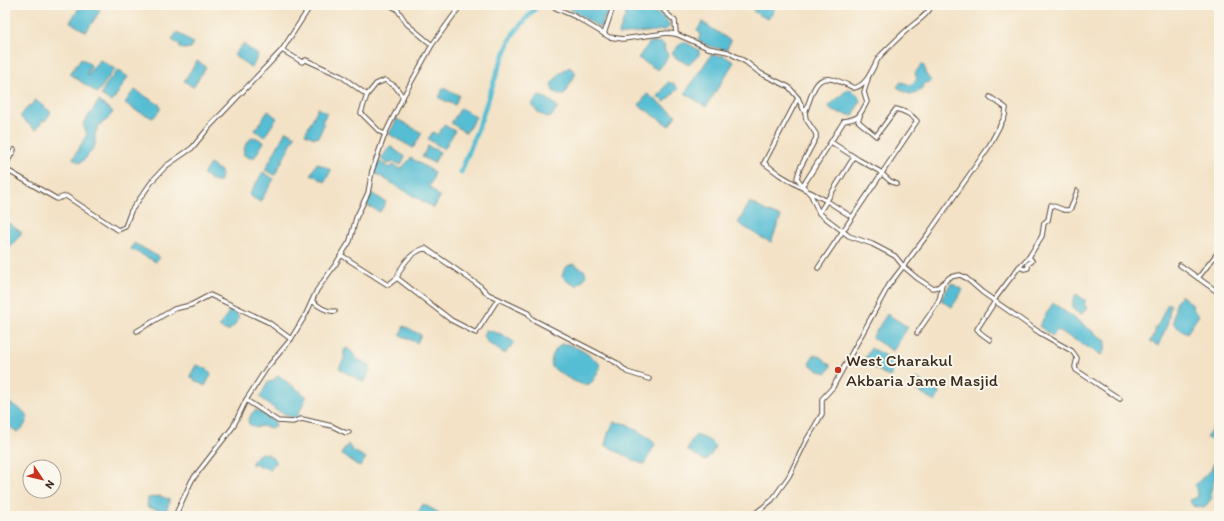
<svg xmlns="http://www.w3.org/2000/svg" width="1224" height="521" viewBox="0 0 1224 521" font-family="Itim,sans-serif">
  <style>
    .water { fill: #57bed4; stroke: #497479 }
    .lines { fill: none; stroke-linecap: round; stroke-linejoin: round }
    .canal { stroke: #57bed4; stroke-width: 5 }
    .minor-casing { stroke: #574637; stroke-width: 5.5 }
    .minor { stroke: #fff; stroke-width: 3.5 }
    .poi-dot { fill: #c8321e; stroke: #fbf7ec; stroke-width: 1.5 }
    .labels { text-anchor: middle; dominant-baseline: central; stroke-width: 4; stroke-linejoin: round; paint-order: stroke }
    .poi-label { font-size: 17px; fill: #3b2a1e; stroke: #fbf7ec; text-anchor: start }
  </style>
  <rect width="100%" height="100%" fill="#fbf7ec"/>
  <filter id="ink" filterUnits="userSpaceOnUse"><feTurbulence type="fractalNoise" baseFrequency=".025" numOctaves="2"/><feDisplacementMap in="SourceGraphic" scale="8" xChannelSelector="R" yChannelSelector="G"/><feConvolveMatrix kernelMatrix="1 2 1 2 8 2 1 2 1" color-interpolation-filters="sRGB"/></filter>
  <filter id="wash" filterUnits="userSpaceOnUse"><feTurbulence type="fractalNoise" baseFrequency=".012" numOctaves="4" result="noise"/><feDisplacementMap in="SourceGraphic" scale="16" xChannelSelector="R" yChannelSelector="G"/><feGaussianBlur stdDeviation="0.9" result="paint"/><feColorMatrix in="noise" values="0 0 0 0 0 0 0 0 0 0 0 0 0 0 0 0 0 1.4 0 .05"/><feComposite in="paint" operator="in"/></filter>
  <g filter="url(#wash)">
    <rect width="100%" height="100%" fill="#f3e2c6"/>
    <g class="water">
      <path d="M81 5C89 5 96 3 100 11L86 32 70 22Z"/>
      <polygon points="564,5 606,5 609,9 600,28"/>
      <polygon points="756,5 775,5 773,13 767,19 753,11"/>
      <path d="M629 6C643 10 664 11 670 26L665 30 618 35Z"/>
      <polygon points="702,22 731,41 726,50 708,46 698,40 701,34 697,31"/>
      <polygon points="177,32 193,43 191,48 184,49 179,48 180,45 172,40"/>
      <polygon points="683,41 699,50 699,55 689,65 676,58 672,53"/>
      <polygon points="650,42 661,43 665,46 664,48 668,55 664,63 658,70 638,58"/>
      <polygon points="243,44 258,55 252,68 234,55"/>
      <polygon points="711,55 724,56 734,62 706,107 685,93"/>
      <polygon points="81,58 91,65 87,75 88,76 93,67 100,60 115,69 97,93 70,74"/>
      <polygon points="197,61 206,67 193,87 184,81"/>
      <path d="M922 64 925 68V73L931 81 929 83 926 82C915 98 913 97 897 87L901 82 911 85 917 79 915 73Z"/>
      <polygon points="570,67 576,73 564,95 560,95 553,91 551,84 562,71"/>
      <polygon points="118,70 128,77 112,102 101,95 104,87"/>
      <polygon points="668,82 674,84 678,89 665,102 658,97"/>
      <polygon points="443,88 459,95 455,105 439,98"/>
      <polygon points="848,89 857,94 860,101 853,116 832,111 829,106"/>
      <polygon points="135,90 160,105 160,110 153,118 135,110 125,103 131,94"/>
      <polygon points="647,94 676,115 669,126 639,105"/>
      <path d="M539 96C547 98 553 101 558 108L550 118 540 114 532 105 534 101Z"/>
      <polygon points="35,100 51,112 45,121 43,120 36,130 20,117 29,105 31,106"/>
      <polygon points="99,101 113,112 107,120 99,125 95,134 95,145 86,158 80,163 73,159 87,134 83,124"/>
      <polygon points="318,108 327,113 322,122 324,124 318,138 315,137 314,138 305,134"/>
      <polygon points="461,108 476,117 466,133 451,123"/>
      <polygon points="268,111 277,118 264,137 255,130"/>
      <polygon points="397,119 422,133 413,148 389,134"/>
      <polygon points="444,125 455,131 444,149 428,139 433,132 438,135"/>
      <polygon points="286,131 295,136 275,175 265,170"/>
      <path d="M252 137 257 138 264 142 254 158H250L244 155C242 148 247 143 252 137Z"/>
      <polygon points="390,146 405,157 401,165 395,162 387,164 381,159"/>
      <polygon points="428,146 440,152 434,163 422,157"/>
      <polygon points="411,158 434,172 433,179 429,186 440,197 434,208 373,172 379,161 389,168 394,165 401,169"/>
      <polygon points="317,163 331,170 325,182 311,174"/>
      <polygon points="210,164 221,171 221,176 219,182 215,182 203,174"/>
      <polygon points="263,172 274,179 260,202 249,195"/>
      <polygon points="371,193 386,202 380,212 365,204"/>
      <polygon points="750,202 764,210 781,217 771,242 762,238 738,223"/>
      <polygon points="5,220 22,233 6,252 5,251"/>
      <polygon points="134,243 159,257 156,262 131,249"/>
      <path d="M574 264 585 271 586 277 577 286 568 282 562 276C564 269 566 265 574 264Z"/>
      <polygon points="951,283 963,290 952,307 941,300"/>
      <polygon points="1076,294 1086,301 1084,304 1087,307 1081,315 1073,309 1073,300"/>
      <polygon points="1181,295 1193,305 1192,308 1199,315 1187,333 1177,327 1173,323 1176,302"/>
      <polygon points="1053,303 1106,341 1105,349 1101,355 1058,330 1052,336 1039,326"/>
      <path d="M1168 303 1171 305C1168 313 1170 314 1168 321 1166 330 1161 338 1158 346L1150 341 1155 333V329L1159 323Z"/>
      <polygon points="230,310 237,314 239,318 234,326 228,331 220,328 220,325"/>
      <polygon points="887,314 908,327 893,351 872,338"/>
      <polygon points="404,326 421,335 417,343 400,335"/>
      <polygon points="486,330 501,334 514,342 505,354 488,343 483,336"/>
      <path d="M561 344C572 342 591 356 599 363L600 368C597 373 594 382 589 384 581 388 558 372 552 367 549 360 555 349 561 344Z"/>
      <path d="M346 348 350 350 357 359 370 365V370L365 381 363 382C358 378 342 372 339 368L344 359V350Z"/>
      <polygon points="871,348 898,363 890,377 863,362"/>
      <polygon points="814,354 823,358 831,366 827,373 817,370 809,364"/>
      <path d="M196 365C202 367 209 368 211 375L205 386 197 382 190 376Z"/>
      <polygon points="277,376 279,376 306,396 306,398 296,419 276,410 260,397 268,382 273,381"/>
      <polygon points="916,378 940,393 935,402 911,387"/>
      <path d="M5 401C13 405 22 409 28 416 26 423 23 430 17 432L5 423Z"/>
      <polygon points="256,410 275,421 275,426 272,428 261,426 256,428 249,424 248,421 252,413"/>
      <polygon points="614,422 627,424 652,440 655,445 644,464 637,462 605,445 608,434"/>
      <path d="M1213 428C1221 441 1219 457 1219 472L1216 473 1210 494 1212 498 1204 508 1193 506 1189 500 1198 497 1195 485 1211 470 1217 456 1215 451 1216 441 1206 438Z"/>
      <path d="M696 435C703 438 712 440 715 447L711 455 705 461 687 450 691 441Z"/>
      <polygon points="348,444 352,450 366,458 360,467 341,454"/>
      <polygon points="262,453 268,454 277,462 272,466 270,471 266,467 259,467 256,463 252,465 252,462 258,455"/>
      <polygon points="159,496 169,499 169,503 167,509 162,511 147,507 148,498"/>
      <polygon points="423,504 445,516 416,516"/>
    </g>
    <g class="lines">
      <polyline class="canal" points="461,172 481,120 500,64 513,34 538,5"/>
    </g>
  </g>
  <g filter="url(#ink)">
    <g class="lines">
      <g class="minor-casing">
        <g id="minor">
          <polyline points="390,5 397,9 407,24 432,45"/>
          <polyline points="549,5 576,17 609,37 623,39 667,33 676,34"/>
          <polyline points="664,11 675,21 676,34 708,48 728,52 746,62 760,73 789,87 798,98 805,113 806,119 816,134 816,138 800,168 797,178 802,185 811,195 819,213 849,236 872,244 895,256 904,267 917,278 932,288 938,287 950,277 960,275 966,278 982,292 1040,333 1072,351 1077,358 1075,367 1076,370 1120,399"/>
          <polyline points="604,34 612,10 610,5"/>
          <polyline points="282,50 302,62 306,60 341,76 367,95"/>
          <polyline points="798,98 764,163 780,175 804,189"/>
          <path d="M805 113C817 78 818 70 854 88 870 84 872 65 881 55 890 46 899 37 908 29 917 21 927 16 932 5"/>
          <polyline points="385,134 380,132 361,113 367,95 376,84 385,80 395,86 403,97"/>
          <polyline points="831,142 859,160 879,171 890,181 897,184"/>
          <polyline points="5,166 14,150"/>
          <polyline points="5,169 57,199 66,196 118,230 125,227 131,211 153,180 166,166 192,148 210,126 282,50 311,5"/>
          <path d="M802 185 806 181 844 121C861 118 859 116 867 102L864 92 868 79"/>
          <polyline points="810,192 827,201 852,217"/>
          <polyline points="819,213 854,157"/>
          <polyline points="341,255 388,285 397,278 451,320 476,333 498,299"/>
          <polyline points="1180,265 1219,293"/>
          <polyline points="1019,267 1024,269 1028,268 1028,264 1032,261 1029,257"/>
          <path d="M818 268 917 121C911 114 905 111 896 109L876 136 858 121 860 116"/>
          <path d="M397 278C402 263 411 253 425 248L480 286 488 294 528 313 532 319 617 363 627 372 649 379"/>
          <polyline points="1198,278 1219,251"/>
          <path d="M312 301C318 306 327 313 335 311"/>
          <polyline points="137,331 174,309 191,305 210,295 268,322 291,339"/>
          <polyline points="917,333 937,304 940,297 942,284"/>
          <path d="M990 340C986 336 981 335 977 329L994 303V300L1019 267 1029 257 1042 236 1044 223 1048 220 1051 205 1064 210H1069L1071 208 1077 191"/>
          <polyline points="246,400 278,421 292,422 302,419 332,426 346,433 349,432"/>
          <polyline points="175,516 192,480 233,427 246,400 266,369 291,339 306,314 317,290 335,265 350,241 356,218 368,193 372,171 385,134 403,97 432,45 461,5"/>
          <polyline points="752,516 772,500 789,476 806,441 822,414 822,399 833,387 889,285 928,234 988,148 1005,116 1006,108 990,97"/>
        </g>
      </g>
      <use href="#minor" class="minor"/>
    </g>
  </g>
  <circle class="poi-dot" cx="838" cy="370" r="4"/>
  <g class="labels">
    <g class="poi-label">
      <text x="846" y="360">West Charakul<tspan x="846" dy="20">Akbaria Jame Masjid</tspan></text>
    </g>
  </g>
  <rect width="1224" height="521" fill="none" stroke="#fbf7ec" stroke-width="20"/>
  <g transform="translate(42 479) rotate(125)"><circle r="19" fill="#fbf7ec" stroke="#aea59a"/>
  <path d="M0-3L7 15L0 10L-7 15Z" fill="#c8321e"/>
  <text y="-6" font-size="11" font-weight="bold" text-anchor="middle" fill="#3b2a1e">N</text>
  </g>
</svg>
